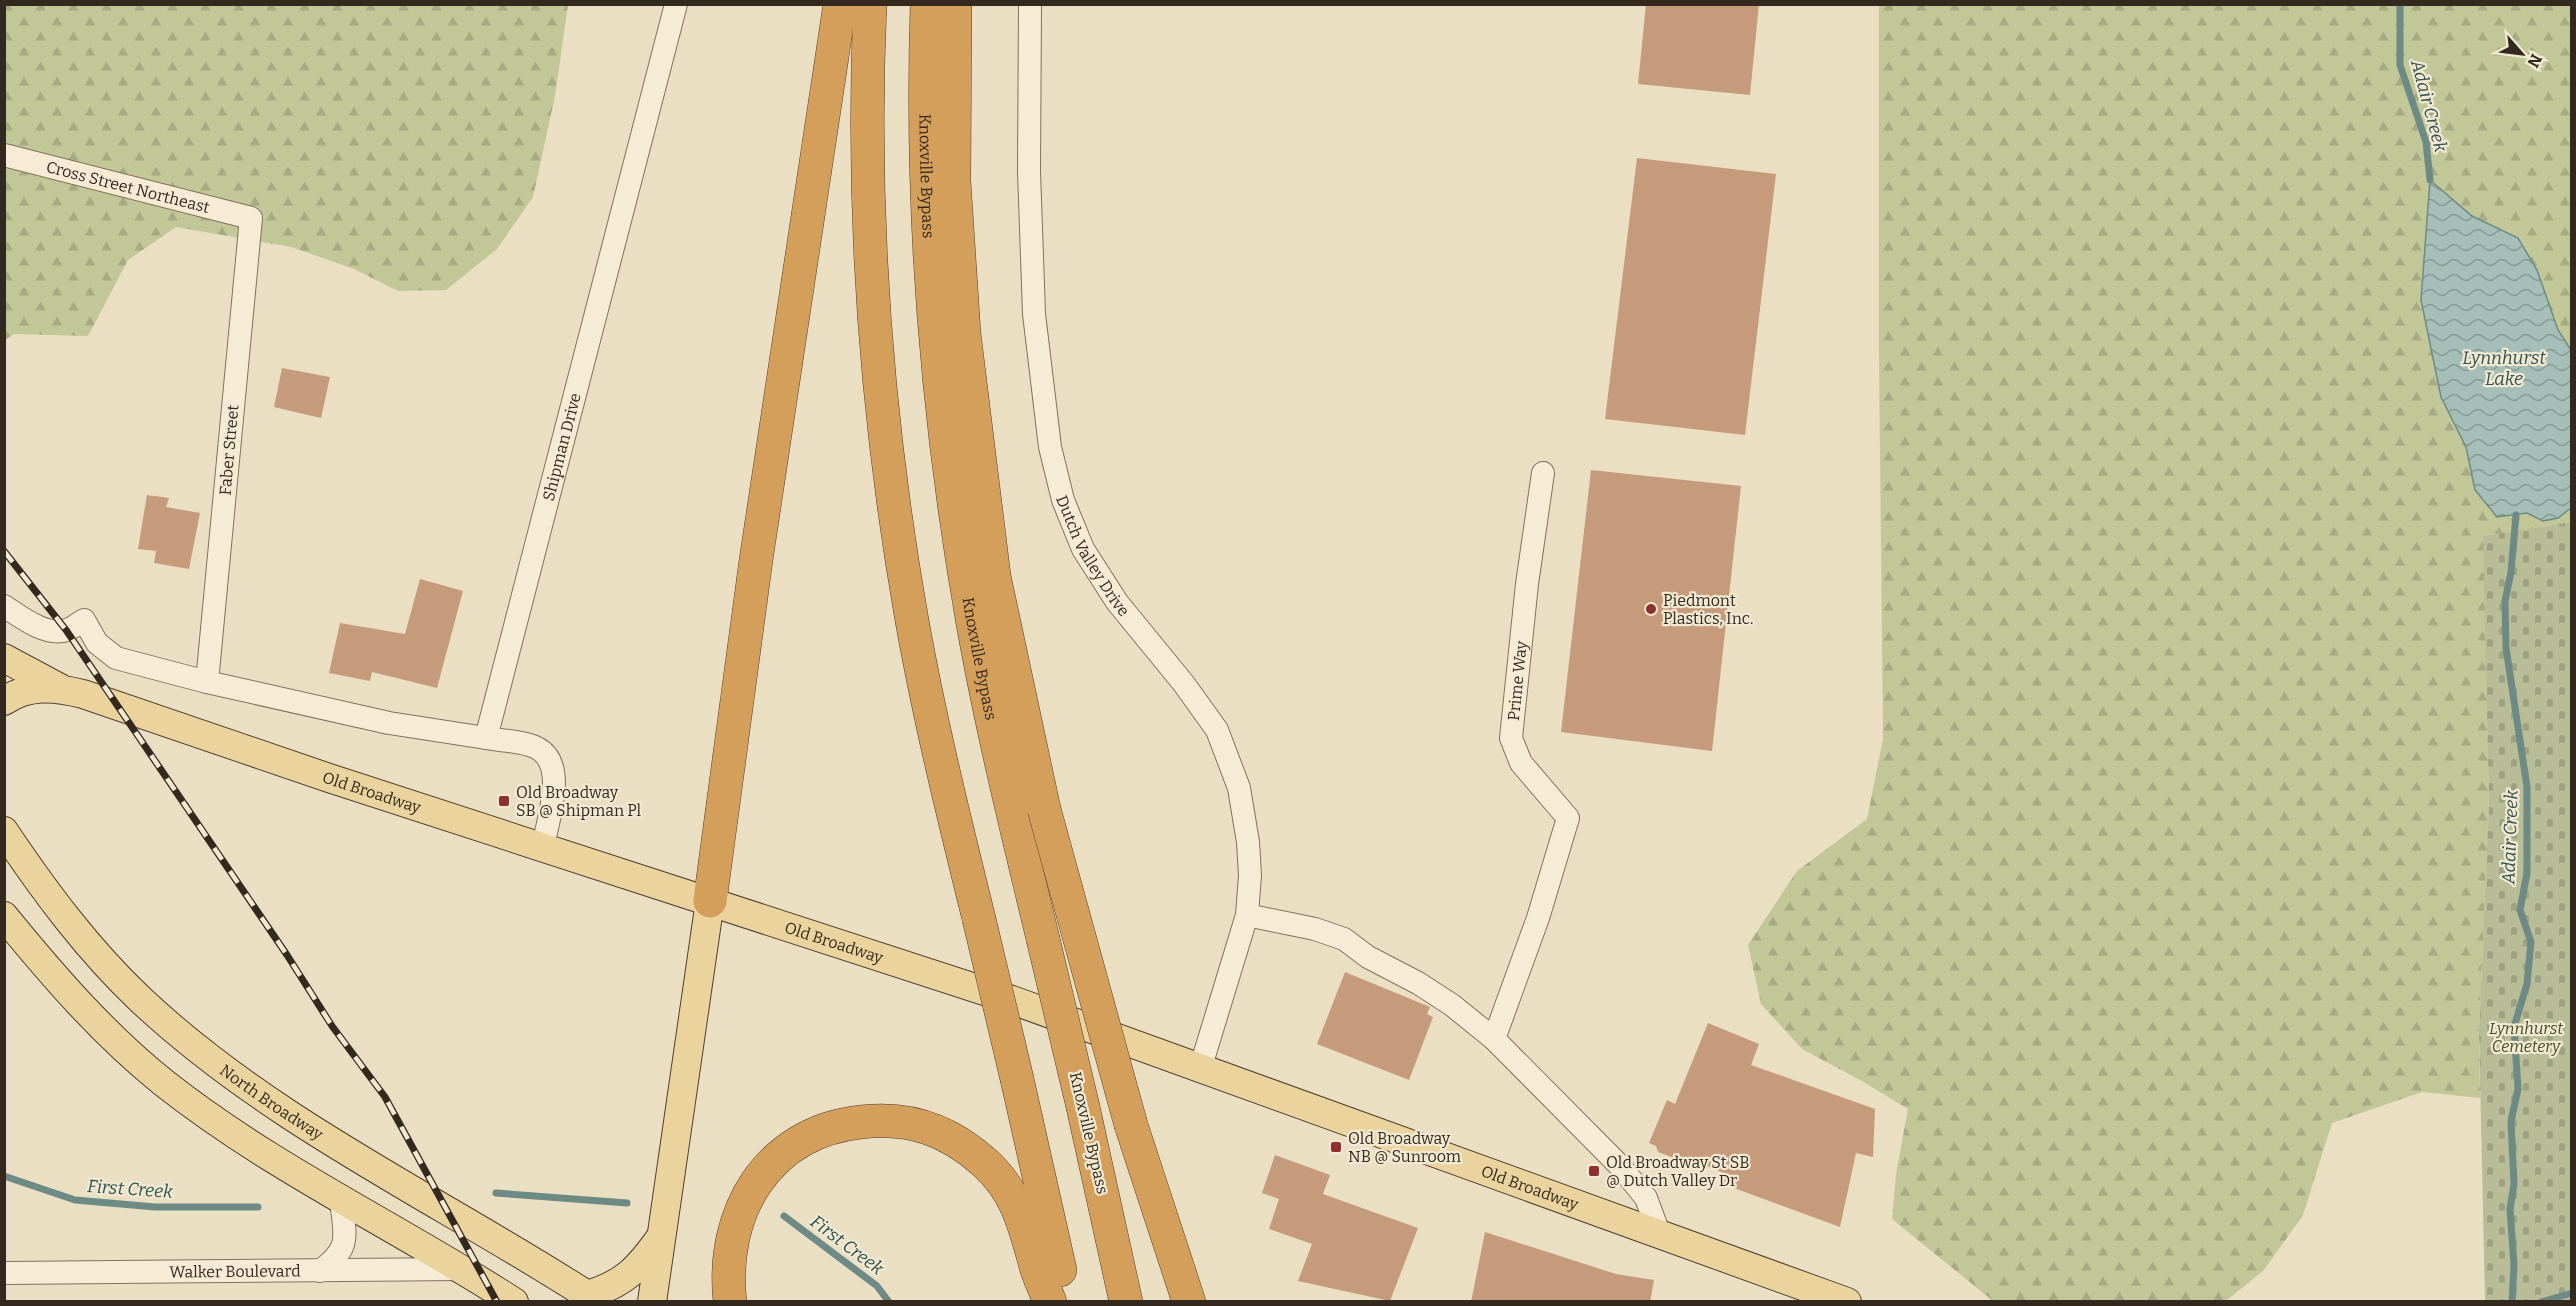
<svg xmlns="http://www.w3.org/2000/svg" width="2576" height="1306" viewBox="0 0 2576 1306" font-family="Bitter,serif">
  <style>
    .forest { fill: url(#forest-firs) }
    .cemetery { fill: url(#cemetery-stones) }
    .water { fill: url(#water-waves); stroke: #6d8b84; stroke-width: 1.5 }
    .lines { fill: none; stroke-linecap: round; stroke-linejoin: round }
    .stream { stroke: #6d8b84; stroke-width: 7 }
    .building { fill: #c69b7c }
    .minor-casing { stroke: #83715c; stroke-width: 24 }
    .major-casing { stroke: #513f2f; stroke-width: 30 }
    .highway-casing { stroke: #513f2f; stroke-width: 34 }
    .minor { stroke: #f6ecd6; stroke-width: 22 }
    .major { stroke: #ebd39e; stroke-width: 28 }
    .highway { stroke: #d49f5a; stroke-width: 33 }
    .rail-casing { stroke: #34291e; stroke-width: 7 }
    .rail { stroke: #f2e9d2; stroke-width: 4.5; stroke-dasharray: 14; stroke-linecap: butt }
    .highway-bridge-casing { stroke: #513f2f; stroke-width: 34; stroke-linecap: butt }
    .highway-bridge { stroke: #d49f5a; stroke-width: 33 }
    .poi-dot { fill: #8e3030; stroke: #f2e9d2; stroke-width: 2 }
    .labels { text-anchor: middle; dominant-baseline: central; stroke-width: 4.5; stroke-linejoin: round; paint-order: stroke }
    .street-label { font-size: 16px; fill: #34291e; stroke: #f2e9d2 }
    .poi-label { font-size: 16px; fill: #34291e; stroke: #f2e9d2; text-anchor: start }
    .park-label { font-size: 16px; font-style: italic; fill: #454f27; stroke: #f2e9d2 }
    .water-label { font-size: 18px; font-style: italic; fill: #2f5351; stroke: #f2e9d2 }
  </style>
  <defs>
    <pattern id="forest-firs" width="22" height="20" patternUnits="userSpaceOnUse" patternTransform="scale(1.5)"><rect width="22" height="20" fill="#c2c798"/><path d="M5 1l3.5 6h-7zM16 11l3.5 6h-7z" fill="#a7ab83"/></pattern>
    <pattern id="cemetery-stones" width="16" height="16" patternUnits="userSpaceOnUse" patternTransform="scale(1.5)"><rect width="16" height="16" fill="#b8bd97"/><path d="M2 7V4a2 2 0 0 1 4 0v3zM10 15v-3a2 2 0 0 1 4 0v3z" fill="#9fa282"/></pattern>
    <pattern id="water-waves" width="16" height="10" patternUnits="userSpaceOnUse" patternTransform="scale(1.5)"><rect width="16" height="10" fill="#a5beb7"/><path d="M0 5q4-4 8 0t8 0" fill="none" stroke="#879a94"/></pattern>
  </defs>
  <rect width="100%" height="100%" fill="#eadfc3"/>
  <g class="forest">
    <polygon points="5,5 568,5 555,96 533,197 497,249 446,290 398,291 354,269 291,247 176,227 128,260 88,336 14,334 5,340"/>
    <polygon points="1879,5 2571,5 2571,522 2484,536 2489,802 2479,1031 2480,1098 2422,1092 2332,1123 2303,1215 2264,1270 2226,1301 1993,1301 1892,1219 1896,1174 1908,1109 1860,1080 1802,1049 1761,1004 1748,945 1797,871 1867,819 1883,739 1879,355"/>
  </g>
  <polygon class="cemetery" points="2571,522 2571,1301 2485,1301 2479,1031 2489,802 2483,536"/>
  <polygon class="water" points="2430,180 2472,216 2518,238 2537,270 2558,330 2571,350 2571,508 2558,518 2543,521 2527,513 2497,517 2475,490 2466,447 2441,397 2421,300"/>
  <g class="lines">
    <g class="stream">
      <polyline points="2400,4 2400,65 2426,142 2430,180"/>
      <polyline points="4,1176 75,1200 155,1207 258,1207"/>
      <polyline points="496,1193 627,1203"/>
      <polyline points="784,1216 877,1286 889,1302"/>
      <polyline points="2512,1302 2514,1265 2510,1209 2514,1184 2511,1121 2518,1089 2514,1027 2527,984 2531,942 2520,910 2527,873 2527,787 2506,648 2505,601 2511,572 2516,515"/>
      <polyline points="2541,1302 2572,1293"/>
    </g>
  </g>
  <g class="building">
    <polygon points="1646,4 1759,4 1750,95 1638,84"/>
    <polygon points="1637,158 1776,174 1745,435 1605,419"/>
    <polygon points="282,368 330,377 321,418 274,407"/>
    <polygon points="1591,470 1741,486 1712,751 1561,732"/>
    <polygon points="147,495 169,498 166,507 200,513 189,569 154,563 156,551 138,549"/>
    <polygon points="420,579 463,591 437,688 372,672 370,681 329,673 340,623 405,634"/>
    <polygon points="1345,972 1430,1007 1427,1014 1433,1017 1409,1080 1317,1044"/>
    <polygon points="1708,1023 1759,1044 1751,1065 1875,1109 1873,1157 1856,1153 1840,1227 1723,1184 1726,1174 1704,1165 1698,1167 1658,1152 1656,1146 1649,1143 1667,1100 1675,1104"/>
    <polygon points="1275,1155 1330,1175 1323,1194 1418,1228 1390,1301 1298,1281 1312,1244 1269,1229 1279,1199 1262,1193"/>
    <polygon points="1485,1232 1616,1274 1654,1280 1650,1302 1471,1302"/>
  </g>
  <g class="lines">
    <g class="minor-casing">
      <g id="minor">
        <path id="s1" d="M1030 4 1029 171 1034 314 1050 447 1063 500 1083 549 1117 602 1184 684 1217 730 1239 788 1248 842 1250 875 1247 915 1201 1066"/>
        <path id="s2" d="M4 155 251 218 207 682"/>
        <path d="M4 606C21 617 46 637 67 630 73 628 79 623 84 620L97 643 116 658 207 682 389 723 486 738"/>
        <path id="s3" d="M543 846C548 819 568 764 537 748 523 741 502 741 486 738L676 4"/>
        <polyline points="1247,915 1315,929 1344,939 1368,957 1418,983 1452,1005 1494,1039 1620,1166 1646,1198 1659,1233"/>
        <path id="s4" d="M1494 1039 1538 918 1568 818 1521 763 1511 738 1527 584 1543 473"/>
        <path d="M320 1271C352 1247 345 1237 341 1201"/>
        <path id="s5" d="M4 1273 463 1269"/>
      </g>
    </g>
    <g class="major-casing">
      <g id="major">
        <polyline points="4,658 60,688"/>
        <path id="s6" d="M4 701C29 684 55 687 83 694L329 778 1012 1000 1847 1302"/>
        <path id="s7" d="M4 831C45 892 88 950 141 1000 273 1124 446 1203 598 1302"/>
        <path d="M4 916C53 976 104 1035 164 1083 273 1169 398 1227 514 1302"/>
        <path d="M587 1295C624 1284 638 1269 660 1238"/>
        <polyline points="652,1302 710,901"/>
      </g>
    </g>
    <g class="highway-casing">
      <g id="highway">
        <path d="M870 4C861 208 876 415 911 615 929 717 954 818 979 919"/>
        <path id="s8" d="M927 4C920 212 937 420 973 624 992 730 1018 835 1043 939"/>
        <polyline points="955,4 954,181 964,333 994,576 1044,809"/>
        <polyline points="710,901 756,560 840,4"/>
        <polyline points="1017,1079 1060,1270"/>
        <polyline points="1083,1107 1126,1302"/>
        <polyline points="1131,1125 1189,1302"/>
        <path d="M730 1302C720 1213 767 1132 861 1122 909 1116 949 1130 985 1163 1017 1192 1024 1224 1035 1263 1038 1276 1045 1289 1050 1302"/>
      </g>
    </g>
    <use href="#minor" class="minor"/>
    <use href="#major" class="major"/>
    <use href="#highway" class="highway"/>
    <g class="rail-casing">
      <polyline id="rail" points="4,551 66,630 287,955 332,1026 385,1097 497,1302"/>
    </g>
    <use href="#rail" class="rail"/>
    <g class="highway-bridge-casing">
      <g id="highway-bridge">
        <polyline points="1044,809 1131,1125"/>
        <polyline points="979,919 1017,1079"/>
        <polyline points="1043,939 1083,1107"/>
      </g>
    </g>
    <use href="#highway-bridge" class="highway-bridge"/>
  </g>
  <g class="poi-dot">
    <circle cx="1651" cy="609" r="6"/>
    <rect x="498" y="795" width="12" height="12" rx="3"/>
    <rect x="1330" y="1141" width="12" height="12" rx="3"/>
    <rect x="1588" y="1165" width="12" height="12" rx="3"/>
  </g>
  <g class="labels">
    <g class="street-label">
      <text stroke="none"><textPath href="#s8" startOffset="172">Knoxville Bypass</textPath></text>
      <text stroke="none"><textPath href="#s2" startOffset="128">Cross Street Northeast</textPath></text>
      <text stroke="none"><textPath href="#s3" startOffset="458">Shipman Drive</textPath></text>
      <text transform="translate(229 450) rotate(-85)">Faber Street</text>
      <text stroke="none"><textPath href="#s1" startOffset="562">Dutch Valley Drive</textPath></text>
      <text stroke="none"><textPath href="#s8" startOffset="658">Knoxville Bypass</textPath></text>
      <text stroke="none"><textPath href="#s4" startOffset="390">Prime Way</textPath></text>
      <text stroke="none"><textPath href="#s6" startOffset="387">Old Broadway</textPath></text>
      <text stroke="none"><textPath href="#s6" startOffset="873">Old Broadway</textPath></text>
      <text stroke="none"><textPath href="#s7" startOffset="384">North Broadway</textPath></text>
      <text transform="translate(1089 1133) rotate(77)">Knoxville Bypass</text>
      <text stroke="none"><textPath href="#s6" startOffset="1611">Old Broadway</textPath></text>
      <text stroke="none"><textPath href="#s5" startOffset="231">Walker Boulevard</textPath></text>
    </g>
    <g class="poi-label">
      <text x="1663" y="600">Piedmont<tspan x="1663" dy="18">Plastics, Inc.</tspan></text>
      <text x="516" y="792">Old Broadway<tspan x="516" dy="18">SB @ Shipman Pl</tspan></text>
      <text x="1348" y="1138">Old Broadway<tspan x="1348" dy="18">NB @ Sunroom</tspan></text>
      <text x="1606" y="1162">Old Broadway St SB<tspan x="1606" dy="18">@ Dutch Valley Dr</tspan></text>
    </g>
    <g class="park-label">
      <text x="2526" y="1028">Lynnhurst<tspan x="2526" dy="18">Cemetery</tspan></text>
    </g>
    <g class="water-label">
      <text transform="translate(2429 106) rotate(75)">Adair Creek</text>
      <text x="2504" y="358">Lynnhurst<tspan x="2504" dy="21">Lake</tspan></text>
      <text transform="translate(2510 837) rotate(-88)">Adair Creek</text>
      <text transform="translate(130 1189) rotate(4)">First Creek</text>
      <text transform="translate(847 1245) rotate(37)">First Creek</text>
    </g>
  </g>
  <rect width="2576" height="1306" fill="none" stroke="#34291e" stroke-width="12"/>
  <g transform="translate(2522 54) rotate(118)" stroke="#f2e9d2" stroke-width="4.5" paint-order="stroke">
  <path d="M0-4.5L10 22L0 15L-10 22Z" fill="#34291e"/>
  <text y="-9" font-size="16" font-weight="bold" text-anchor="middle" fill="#34291e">N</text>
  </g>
</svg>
